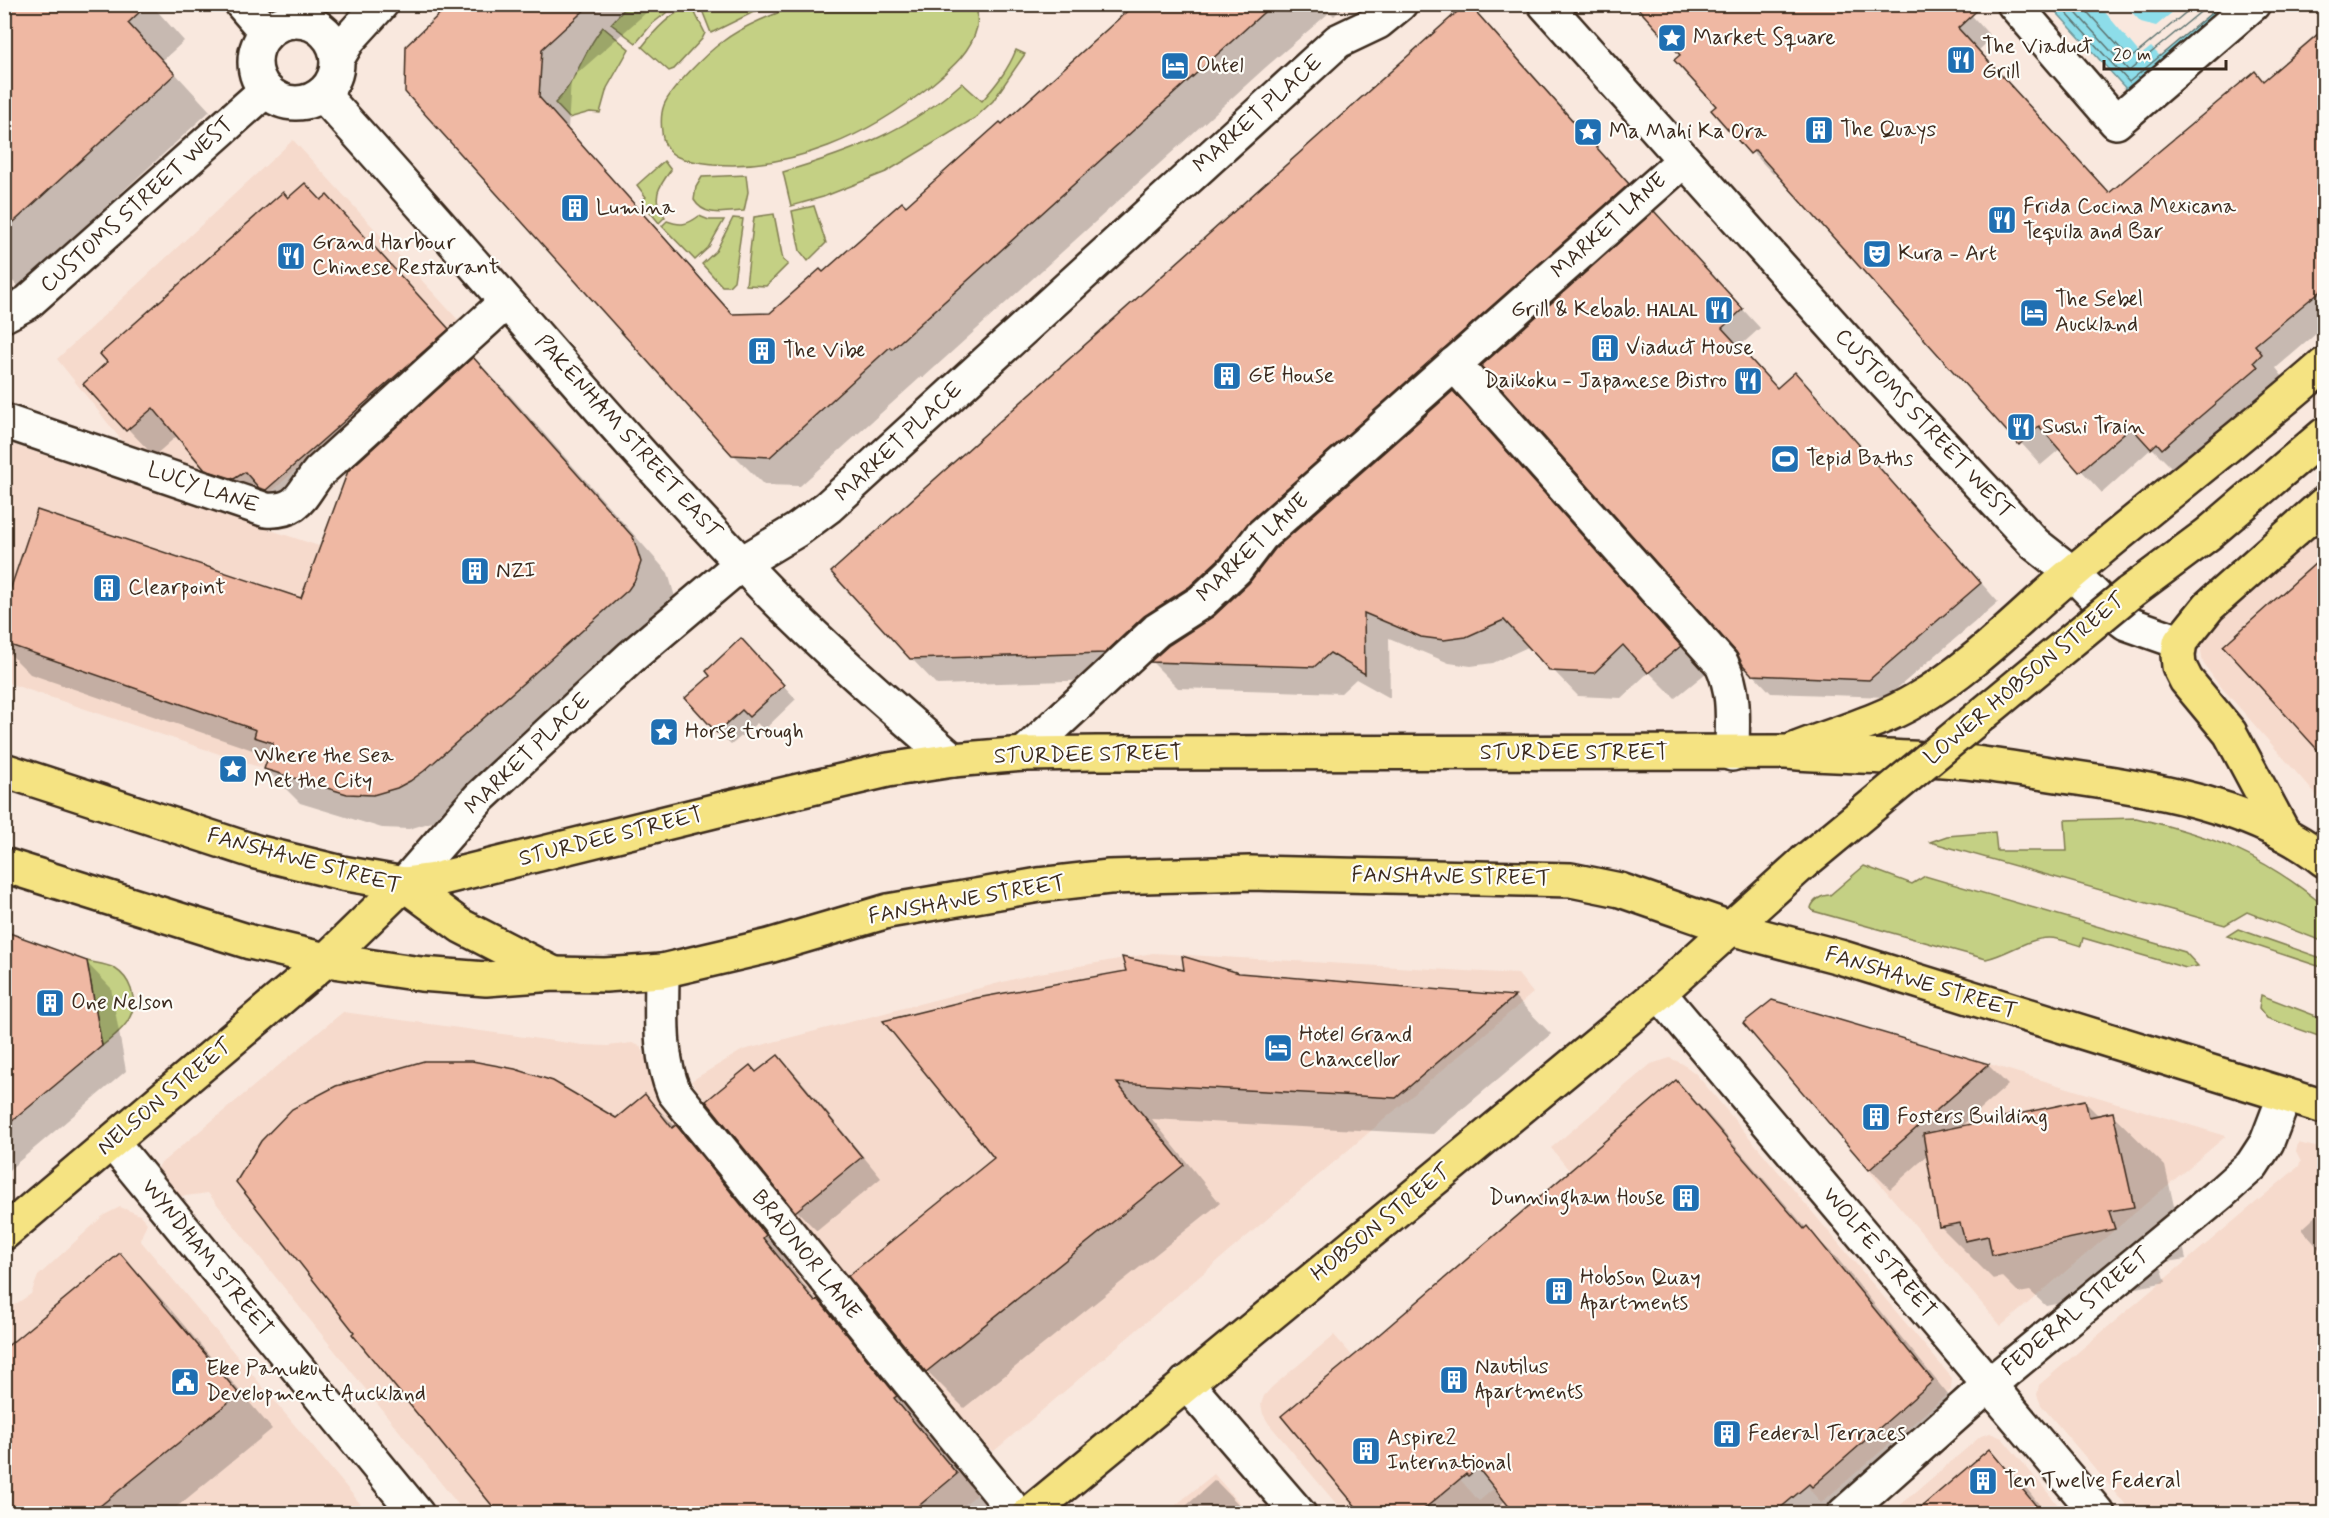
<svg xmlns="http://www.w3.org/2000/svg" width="2329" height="1518" viewBox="0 0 2329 1518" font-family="Mynerve,sans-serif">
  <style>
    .built { fill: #f6dacc }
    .green { fill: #c4d084; stroke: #807d51; stroke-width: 1.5 }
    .water { fill: #8ddde9; stroke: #6c9598; stroke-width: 1.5 }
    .pier { fill: #f9e8de }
    .shadow { fill: #0003 }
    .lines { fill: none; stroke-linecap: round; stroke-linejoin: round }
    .shore { stroke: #5c726f; stroke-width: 1.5 }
    .building { fill: #efb8a3; stroke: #3b2a1e; stroke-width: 1.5 }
    .minor-casing { stroke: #3b2a1e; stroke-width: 38 }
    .major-casing { stroke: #3b2a1e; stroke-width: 38 }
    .minor { stroke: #fdfcf7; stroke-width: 33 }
    .major { stroke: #f5e382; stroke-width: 33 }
    .major-bridge-casing { stroke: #3b2a1e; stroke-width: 38; stroke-linecap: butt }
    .major-bridge { stroke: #f5e382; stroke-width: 33 }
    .labels { text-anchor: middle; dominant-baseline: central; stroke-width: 4.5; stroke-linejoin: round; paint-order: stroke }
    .poi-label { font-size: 22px; fill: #3b2a1e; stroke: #fdfcf7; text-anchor: start }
    .street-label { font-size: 22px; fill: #3b2a1e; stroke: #fdfcf7 }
  </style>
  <rect width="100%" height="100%" fill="#f9e8de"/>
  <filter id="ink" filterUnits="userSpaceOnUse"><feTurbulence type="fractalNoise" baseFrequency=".0167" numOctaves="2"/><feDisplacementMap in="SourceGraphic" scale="12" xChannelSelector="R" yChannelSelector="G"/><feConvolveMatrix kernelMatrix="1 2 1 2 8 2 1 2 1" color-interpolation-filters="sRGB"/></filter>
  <g filter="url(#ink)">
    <g class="built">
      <polygon points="293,140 460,322 269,494 122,441 57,359"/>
      <polygon points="473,356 634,538 641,562 635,580 628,590 424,771 373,795 347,794 246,763 5,682 5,442 319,546 348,470"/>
      <polygon points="2324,526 2324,804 2216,681 2203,663 2201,651 2203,640 2211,628"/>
      <polygon points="1153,953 1518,974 1533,993 993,1452 927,1383 691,1081 743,1050 1034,974"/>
      <polygon points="1772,1000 1989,1064 2226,1136 2001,1326 1743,1023"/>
      <polygon points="343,1012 583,1045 608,1046 632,1043 640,1046 651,1069 977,1487 977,1494 954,1514 465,1513 208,1193 178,1197 158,1175 157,1170 160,1164"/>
      <polygon points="1670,1058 1683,1064 1696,1074 1952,1378 1951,1390 1946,1395 1821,1503 1676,1327 1688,1316 1551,1148 1651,1064"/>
      <polygon points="2298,1143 2324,1149 2324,1513 2133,1513 2041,1405 2037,1395 2039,1385 2298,1167 2301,1162 2296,1152"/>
      <polygon points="120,1207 140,1215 147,1223 140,1240 368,1513 5,1514 5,1311 31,1294 38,1276 104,1215"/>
      <polygon points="1334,1335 1479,1501 1560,1434 1625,1513 1344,1513 1269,1424 1263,1414 1261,1404 1264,1396 1272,1387"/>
      <polygon points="1990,1433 2002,1438 2065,1513 1890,1514 1981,1436"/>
      <polygon points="1214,1474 1248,1513 1166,1513"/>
    </g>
    <g class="green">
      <polygon points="628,5 628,4 676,5 652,24 636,43 611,24"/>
      <path d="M691 5 705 33 702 39 674 69 669 71 642 47C656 29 670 14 691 5Z"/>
      <polygon points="700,5 768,5 711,33"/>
      <path d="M799 5H977C977 12 978 20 977 27 971 53 949 70 930 86 870 135 791 171 713 164 701 162 689 162 678 157 667 152 663 143 662 132 661 124 661 113 664 105 671 88 707 53 722 42 744 25 774 14 799 5Z"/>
      <path d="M603 27 629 49 607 88 600 113 590 112 569 118 555 103C577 82 582 52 603 27Z"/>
      <path d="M1016 50 1025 54 993 101 975 118 886 172 823 197 791 206 783 172C851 152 908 131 962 83L982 101C996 85 1008 70 1016 50Z"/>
      <path d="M664 161 671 170C659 186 650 199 665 217L659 223 641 201 646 197 637 185Z"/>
      <path d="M746 175 748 192 744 211C725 212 705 218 694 200L696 187 702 177Z"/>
      <polygon points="814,206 826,243 808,261 800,251 792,211"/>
      <polygon points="774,214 783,260 788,264 766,286 746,285 754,217"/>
      <path d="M699 216 709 220H724L708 248 695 260 662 226 667 221C681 226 687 225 699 216Z"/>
      <polygon points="733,218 743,219 734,281 729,286 722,286 702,264 716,251"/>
      <path d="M2136 818C2213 836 2263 855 2324 906V942L2247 912 2225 925 1930 842 1947 836 1995 832 1997 851H2067L2065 820Z"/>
      <path d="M1864 866 1912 884 1925 876 2185 952 2198 966 2186 968 2083 938 2081 946C2070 943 2060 938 2049 938 2027 938 2007 955 1986 959L1813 911 1811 908C1813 900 1822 895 1830 895Z"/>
      <polygon points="2238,929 2324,959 2324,968 2227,936"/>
      <path d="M87 961C95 963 107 964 114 968 122 973 128 980 131 989 140 1016 122 1030 102 1046Z"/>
      <polygon points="2261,995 2324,1019 2324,1038 2267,1018 2259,1008"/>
    </g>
    <polygon class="water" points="2050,5 2231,5 2128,91"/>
    <polygon class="pier" points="2099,5 2125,5 2141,22 2156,26 2181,5 2215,5 2214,6 2216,9 2160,56 2151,47 2141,55"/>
    <g class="shadow">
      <polygon points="4,4 151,4 184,41 163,60 210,111 19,287 4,273"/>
      <polygon points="453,4 656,4 571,79 568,129 734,315 770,315 906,208 1002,126 1124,17 1117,9 1122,4 1346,4 1334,16 1330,12 1266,67 923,378 921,377 800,486 764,485 733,454"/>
      <polygon points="1468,5 1494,31 1654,211 1653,212 1760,328 1739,347 1778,390 1813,392 1998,602 1887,697 1771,693 1753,674 1737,651 1481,364 1451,391 1479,419 1706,673 1675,698 1649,672 1621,698 1578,696 1530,646 1493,663 1471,666 1449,663 1389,638 1390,698 1356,679 1341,693 1178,688 1151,661 1131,679 937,685 911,658"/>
      <polygon points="1966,9 1992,38 1979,50 2110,194 2264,82 2324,30 2324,327 2276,368 2283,377 2274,385 2279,390 2174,470 2152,448 2102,493 2061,448 2041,465 1776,172 1773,174 1713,110"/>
      <polygon points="327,197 474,356 472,357 508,393 668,573 675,597 669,615 459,805 432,822 409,829 382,828 300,803 266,769 270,756 30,674 4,648 4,613 302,600 435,393 434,391 293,516 233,495 178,435 154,456 85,384 289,200 321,201"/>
      <polygon points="754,654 796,699 764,730 757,723 731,745 718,732"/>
      <polygon points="4,933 86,962 111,988 126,1071 4,1174"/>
      <polygon points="1186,972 1515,997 1551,1034 1433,1134 1152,1119 1220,1203 964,1408 927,1371 850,1276 996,1158"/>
      <polygon points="1773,1001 1988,1065 2008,1085 1959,1128 2084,1101 2099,1116 2112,1114 2165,1166 2186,1259 2160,1263 2166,1282 2046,1306 2030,1291 2019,1293 2003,1277 1993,1279 1940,1226 1928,1155 1890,1189 1870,1169 1745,1023"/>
      <polygon points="778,1057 798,1077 881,1178 817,1231 797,1211 757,1074"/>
      <polygon points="1676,1082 1706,1112 1807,1229 1837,1258 1962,1412 1847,1514 1517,1514 1506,1500 1499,1506 1497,1504 1485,1514 1364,1514 1362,1351"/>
      <polygon points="645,1096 704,1155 793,1264 790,1267 817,1301 847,1330 924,1425 921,1426 985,1503 972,1514 501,1514 616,1119"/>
      <polygon points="2324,1209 2324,1255 2302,1229"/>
      <polygon points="120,1255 154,1290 272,1429 168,1514 4,1514"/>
      <polygon points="1989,1451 2026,1488 2047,1514 1916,1514"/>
      <polygon points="1215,1480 1248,1514 1177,1514"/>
    </g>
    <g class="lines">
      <g class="shore">
        <polyline points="2058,4 2129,82 2222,4"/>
        <polyline points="2068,4 2129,71 2210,4"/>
        <polyline points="2080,4 2130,59 2196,4"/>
      </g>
    </g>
    <g class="building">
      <polygon points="4,4 148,4 128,23 175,74 4,231"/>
      <polygon points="450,4 591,4 542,49 539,97 732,314 770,313 820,269 823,272 902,202 906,206 1000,122 1002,124 1135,4 1273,4 892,349 890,347 770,457 732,455 405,92 406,46"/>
      <polygon points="1466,4 1469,4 1629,184 1249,522 1222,556 1189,587 1144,616 1105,653 910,659 831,572"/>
      <polygon points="1634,4 1984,4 1958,28 2109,193 2255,71 2263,81 2325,28 2325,287 2255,345 2262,354 2254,362 2258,367 2162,449 2157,443 2151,449 2131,427 2079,472 2039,426 2019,445 1755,150 1750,154 1711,110 1716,106 1674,60 1680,55"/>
      <polygon points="305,183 321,200 327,195 449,329 266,490 259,488 245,472 234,479 205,470 153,408 126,431 83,384 107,362 100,354 283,192 288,198"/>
      <polygon points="1654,211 1743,309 1722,328 1777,388 1795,372 1981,583 1869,680 1752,675 1743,665 1736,652 1481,366"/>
      <polygon points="473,357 633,537 641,562 635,580 628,590 424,771 410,781 397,788 373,795 347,794 264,769 273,743 254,737 256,730 4,643 4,608 37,510 301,598 348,471"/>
      <polygon points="1453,391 1681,646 1648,673 1623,645 1594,673 1550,671 1504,620 1466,637 1444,640 1421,637 1364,613 1365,674 1330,653 1314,667 1150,662 1169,645 1214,616 1249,583 1275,549"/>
      <polygon points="2325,555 2325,758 2223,646"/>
      <polygon points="741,638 784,685 749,717 742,710 717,733 685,698 710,676 706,671"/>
      <polygon points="4,931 87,961 102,1046 4,1128"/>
      <polygon points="1182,956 1239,973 1515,996 1396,1098 1117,1083 1184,1165 926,1372 848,1276 994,1158 883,1021 977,998 1126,971 1122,957 1184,970"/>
      <polygon points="1772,1000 1989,1064 1869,1170 1743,1023"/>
      <polygon points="778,1055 862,1157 795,1212 706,1101 750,1065 756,1072"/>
      <polygon points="424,1061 472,1061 515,1069 553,1081 616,1118 645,1094 672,1128 676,1125 766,1235 763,1238 815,1302 818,1299 897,1396 894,1398 957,1474 909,1514 499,1514 352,1334 354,1332 236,1182 261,1141 292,1109 336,1086"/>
      <polygon points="1676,1080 1804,1229 1807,1226 1933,1381 1812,1487 1809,1484 1773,1514 1515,1514 1478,1468 1468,1476 1466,1474 1418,1514 1362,1514 1281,1416 1361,1350"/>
      <polygon points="2085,1100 2089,1117 2113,1112 2134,1207 2109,1211 2115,1229 1992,1255 1988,1236 1965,1241 1960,1223 1939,1227 1923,1134"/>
      <polygon points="120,1253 239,1394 90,1514 4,1514 4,1349"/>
      <polygon points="1989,1449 2043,1514 1913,1514"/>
    </g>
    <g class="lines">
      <g class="minor-casing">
        <g id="minor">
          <polyline points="242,4 267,33"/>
          <polyline points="1545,4 1869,366 2035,544 2072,573 2109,610 2126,623 2180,642"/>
          <polyline points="2014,4 2116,122 2253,4"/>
          <circle cx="296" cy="62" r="41"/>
          <polyline points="337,59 349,39 381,4"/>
          <path d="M322 94C473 258 614 432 769 592 827 651 890 706 953 760"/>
          <polyline points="4,315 27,303 266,90"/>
          <path d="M1454 364 1722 664C1736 695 1732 721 1732 754"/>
          <path d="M4 421 266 510C300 512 301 494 319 472L506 302"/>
          <polyline points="1024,754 1157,630 1201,602 1236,569 1261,536 1684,160"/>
          <polyline points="404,884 479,798 631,657 742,563 797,530 828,507 1338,41 1378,22 1400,4"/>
          <path d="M662 971C662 1012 658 1054 674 1092L1017 1514"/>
          <polyline points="1659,993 2098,1514"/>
          <polyline points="112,1142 417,1514"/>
          <polyline points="1186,1383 1299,1514"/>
          <polyline points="1844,1514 1990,1384 2222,1192 2252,1165 2267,1142 2285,1095"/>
        </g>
      </g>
      <g class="major-casing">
        <g id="major">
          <polyline points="2129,593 2208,534 2324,435"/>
          <path d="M1794 750C1834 734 1879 722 1916 700 1974 667 2021 616 2071 574 2155 503 2242 437 2324 365"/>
          <polyline points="4,770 256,852 342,873 404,884 461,926 552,973"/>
          <polyline points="2284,834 2230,733 2186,680 2179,666 2178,655 2180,642 2209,606 2324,504"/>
          <polyline points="4,865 250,942 326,960 421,974 486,979 554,974 605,975 662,971 769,946 888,911 1039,885 1109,877 1250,873 1571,880 1620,890 1730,928 1840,957 2324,1107"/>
          <path d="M404 884 434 880 726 808 888 770 953 760 1024 754 1097 753 1786 752C1833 756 1880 756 1927 759 1978 761 2027 771 2077 778 2159 790 2258 807 2324 860"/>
          <polyline points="4,1233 326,960 404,884"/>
          <polyline points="1029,1514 1593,1048 1659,993 1803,863"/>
        </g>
      </g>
      <use href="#minor" class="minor"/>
      <use href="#major" class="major"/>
      <g class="major-bridge-casing">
        <polyline id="major-bridge" points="1803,863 2129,593"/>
      </g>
      <use href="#major-bridge" class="major-bridge"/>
    </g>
  </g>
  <defs>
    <g id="sight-square" transform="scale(1.5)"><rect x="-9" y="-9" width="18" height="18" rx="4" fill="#1f6fb2" stroke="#fdfcf7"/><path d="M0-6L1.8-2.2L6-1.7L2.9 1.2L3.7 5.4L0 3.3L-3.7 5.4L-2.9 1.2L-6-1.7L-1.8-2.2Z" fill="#fff"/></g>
    <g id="restaurant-square" transform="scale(1.5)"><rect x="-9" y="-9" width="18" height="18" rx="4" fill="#1f6fb2" stroke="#fdfcf7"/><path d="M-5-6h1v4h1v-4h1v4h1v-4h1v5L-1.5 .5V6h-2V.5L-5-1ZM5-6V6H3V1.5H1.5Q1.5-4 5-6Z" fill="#fff"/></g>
    <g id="hotel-square" transform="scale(1.5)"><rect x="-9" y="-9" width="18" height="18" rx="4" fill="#1f6fb2" stroke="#fdfcf7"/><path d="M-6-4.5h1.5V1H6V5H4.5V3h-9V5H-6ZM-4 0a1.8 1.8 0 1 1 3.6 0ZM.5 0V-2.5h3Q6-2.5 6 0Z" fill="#fff"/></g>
    <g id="building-square" transform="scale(1.5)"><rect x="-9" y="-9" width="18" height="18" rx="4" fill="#1f6fb2" stroke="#fdfcf7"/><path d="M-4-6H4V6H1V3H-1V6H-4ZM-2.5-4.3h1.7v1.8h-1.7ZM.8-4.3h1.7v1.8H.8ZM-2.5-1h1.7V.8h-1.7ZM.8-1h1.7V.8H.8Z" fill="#fff"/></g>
    <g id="theatre-square" transform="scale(1.5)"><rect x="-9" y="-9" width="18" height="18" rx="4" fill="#1f6fb2" stroke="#fdfcf7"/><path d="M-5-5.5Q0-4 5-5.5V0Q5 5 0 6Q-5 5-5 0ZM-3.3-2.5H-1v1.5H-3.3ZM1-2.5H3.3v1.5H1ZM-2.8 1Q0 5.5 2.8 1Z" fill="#fff"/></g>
    <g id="stadium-square" transform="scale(1.5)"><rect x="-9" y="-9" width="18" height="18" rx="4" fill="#1f6fb2" stroke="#fdfcf7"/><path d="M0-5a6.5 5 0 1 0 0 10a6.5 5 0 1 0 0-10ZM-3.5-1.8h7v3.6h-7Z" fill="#fff"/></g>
    <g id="civic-square" transform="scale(1.5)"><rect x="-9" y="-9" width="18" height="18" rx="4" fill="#1f6fb2" stroke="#fdfcf7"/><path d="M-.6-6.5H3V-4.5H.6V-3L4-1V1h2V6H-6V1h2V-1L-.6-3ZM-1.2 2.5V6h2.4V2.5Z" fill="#fff"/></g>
  </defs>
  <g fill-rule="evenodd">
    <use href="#sight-square" x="1672" y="38"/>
    <use href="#restaurant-square" x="1961" y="60"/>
    <use href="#hotel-square" x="1175" y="66"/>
    <use href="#building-square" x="1819" y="130"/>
    <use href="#sight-square" x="1588" y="132"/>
    <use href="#building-square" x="575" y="208"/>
    <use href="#restaurant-square" x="2002" y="220"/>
    <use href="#theatre-square" x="1877" y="254"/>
    <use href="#restaurant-square" x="291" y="256"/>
    <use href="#restaurant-square" x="1719" y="310"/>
    <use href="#hotel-square" x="2034" y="313"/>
    <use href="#building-square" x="1605" y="348"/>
    <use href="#building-square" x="762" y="351"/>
    <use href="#building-square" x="1227" y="376"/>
    <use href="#restaurant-square" x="1748" y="381"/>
    <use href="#restaurant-square" x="2021" y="427"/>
    <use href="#stadium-square" x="1785" y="459"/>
    <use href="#building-square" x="475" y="571"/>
    <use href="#building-square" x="107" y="588"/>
    <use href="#sight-square" x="664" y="732"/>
    <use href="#sight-square" x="233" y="769"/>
    <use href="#building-square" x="50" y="1003"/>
    <use href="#hotel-square" x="1278" y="1048"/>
    <use href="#building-square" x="1876" y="1117"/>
    <use href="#building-square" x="1686" y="1198"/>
    <use href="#building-square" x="1559" y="1291"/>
    <use href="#building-square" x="1454" y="1380"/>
    <use href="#civic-square" x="185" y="1382"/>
    <use href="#building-square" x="1727" y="1434"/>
    <use href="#building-square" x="1366" y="1451"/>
    <use href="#building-square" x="1983" y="1481"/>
  </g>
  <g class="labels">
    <g class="poi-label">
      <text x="1693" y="38">Market Square</text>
      <text x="1982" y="47">The Viaduct<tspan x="1982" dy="25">Grill</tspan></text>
      <text x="1196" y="66">Ohtel</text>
      <text x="1840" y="130">The Quays</text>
      <text x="1609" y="132">Ma Mahi Ka Ora</text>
      <text x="2023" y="207">Frida Cocina Mexicana<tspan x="2023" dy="25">Tequila and Bar</tspan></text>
      <text x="596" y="208">Lumina</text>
      <text x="312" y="243">Grand Harbour<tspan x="312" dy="25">Chinese Restaurant</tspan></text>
      <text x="1898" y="254">Kura - Art</text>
      <text x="2055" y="300">The Sebel<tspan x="2055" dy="25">Auckland</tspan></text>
      <text x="1698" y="310" text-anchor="end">Grill &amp; Kebab. ʜᴀʟᴀʟ</text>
      <text x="1626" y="348">Viaduct House</text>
      <text x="783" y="351">The Vibe</text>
      <text x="1248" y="376">GE House</text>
      <text x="1727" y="381" text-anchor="end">Daikoku - Japanese Bistro</text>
      <text x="2042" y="427">Sushi Train</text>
      <text x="1806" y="459">Tepid Baths</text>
      <text x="496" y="571">NZI</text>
      <text x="128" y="588">Clearpoint</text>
      <text x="685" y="732">Horse trough</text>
      <text x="254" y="756">Where the Sea<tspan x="254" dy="25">Met the City</tspan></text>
      <text x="71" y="1003">One Nelson</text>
      <text x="1299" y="1035">Hotel Grand<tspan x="1299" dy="25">Chancellor</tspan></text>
      <text x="1897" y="1117">Fosters Building</text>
      <text x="1665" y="1198" text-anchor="end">Dunningham House</text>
      <text x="1580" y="1278">Hobson Quay<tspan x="1580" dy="25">Apartments</tspan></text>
      <text x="1475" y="1367">Nautilus<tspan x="1475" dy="25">Apartments</tspan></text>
      <text x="206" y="1369">Eke Panuku<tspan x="206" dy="25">Development Auckland</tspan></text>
      <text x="1748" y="1434">Federal Terraces</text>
      <text x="1387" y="1438">Aspire2<tspan x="1387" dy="25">International</tspan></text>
      <text x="2004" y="1481">Ten Twelve Federal</text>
    </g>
    <g class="street-label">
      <text transform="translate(1258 114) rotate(-42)">MARKET PLACE</text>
      <text transform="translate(137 205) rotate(-42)">CUSTOMS STREET WEST</text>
      <text transform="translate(1609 226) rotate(-42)">MARKET LANE</text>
      <text transform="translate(1924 424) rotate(47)">CUSTOMS STREET WEST</text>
      <text transform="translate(628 437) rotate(48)">PAKENHAM STREET EAST</text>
      <text transform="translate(899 442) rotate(-43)">MARKET PLACE</text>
      <text transform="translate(203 488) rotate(19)">LUCY LANE</text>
      <text transform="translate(1253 548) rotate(-44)">MARKET LANE</text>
      <text transform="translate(2025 679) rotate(-40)">LOWER HOBSON STREET</text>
      <text x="1574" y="753">STURDEE STREET</text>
      <text transform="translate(528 754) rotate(-44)">MARKET PLACE</text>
      <text transform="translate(1088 755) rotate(-1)">STURDEE STREET</text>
      <text transform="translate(611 837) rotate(-14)">STURDEE STREET</text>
      <text transform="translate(304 861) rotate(15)">FANSHAWE STREET</text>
      <text transform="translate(1451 877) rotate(1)">FANSHAWE STREET</text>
      <text transform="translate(967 900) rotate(-10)">FANSHAWE STREET</text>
      <text transform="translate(1921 983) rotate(17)">FANSHAWE STREET</text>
      <text transform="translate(165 1097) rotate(-40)">NELSON STREET</text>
      <text transform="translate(1381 1223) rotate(-39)">HOBSON STREET</text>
      <text transform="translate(1879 1253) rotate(50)">WOLFE STREET</text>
      <text transform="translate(806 1255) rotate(51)">BRADNOR LANE</text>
      <text transform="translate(207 1258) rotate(51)">WYNDHAM STREET</text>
      <text transform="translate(2076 1312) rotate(-40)">FEDERAL STREET</text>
    </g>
  </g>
  <rect width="2329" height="1518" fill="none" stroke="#fdfcf7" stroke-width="24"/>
  <rect x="12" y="12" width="2305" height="1494" fill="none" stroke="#3b2a1e" stroke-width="2" filter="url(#ink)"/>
  <path d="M2104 60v9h122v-9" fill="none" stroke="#3b2a1e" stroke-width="3"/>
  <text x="2113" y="60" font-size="18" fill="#3b2a1e" stroke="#fdfcf7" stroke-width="4.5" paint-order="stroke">20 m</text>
</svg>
